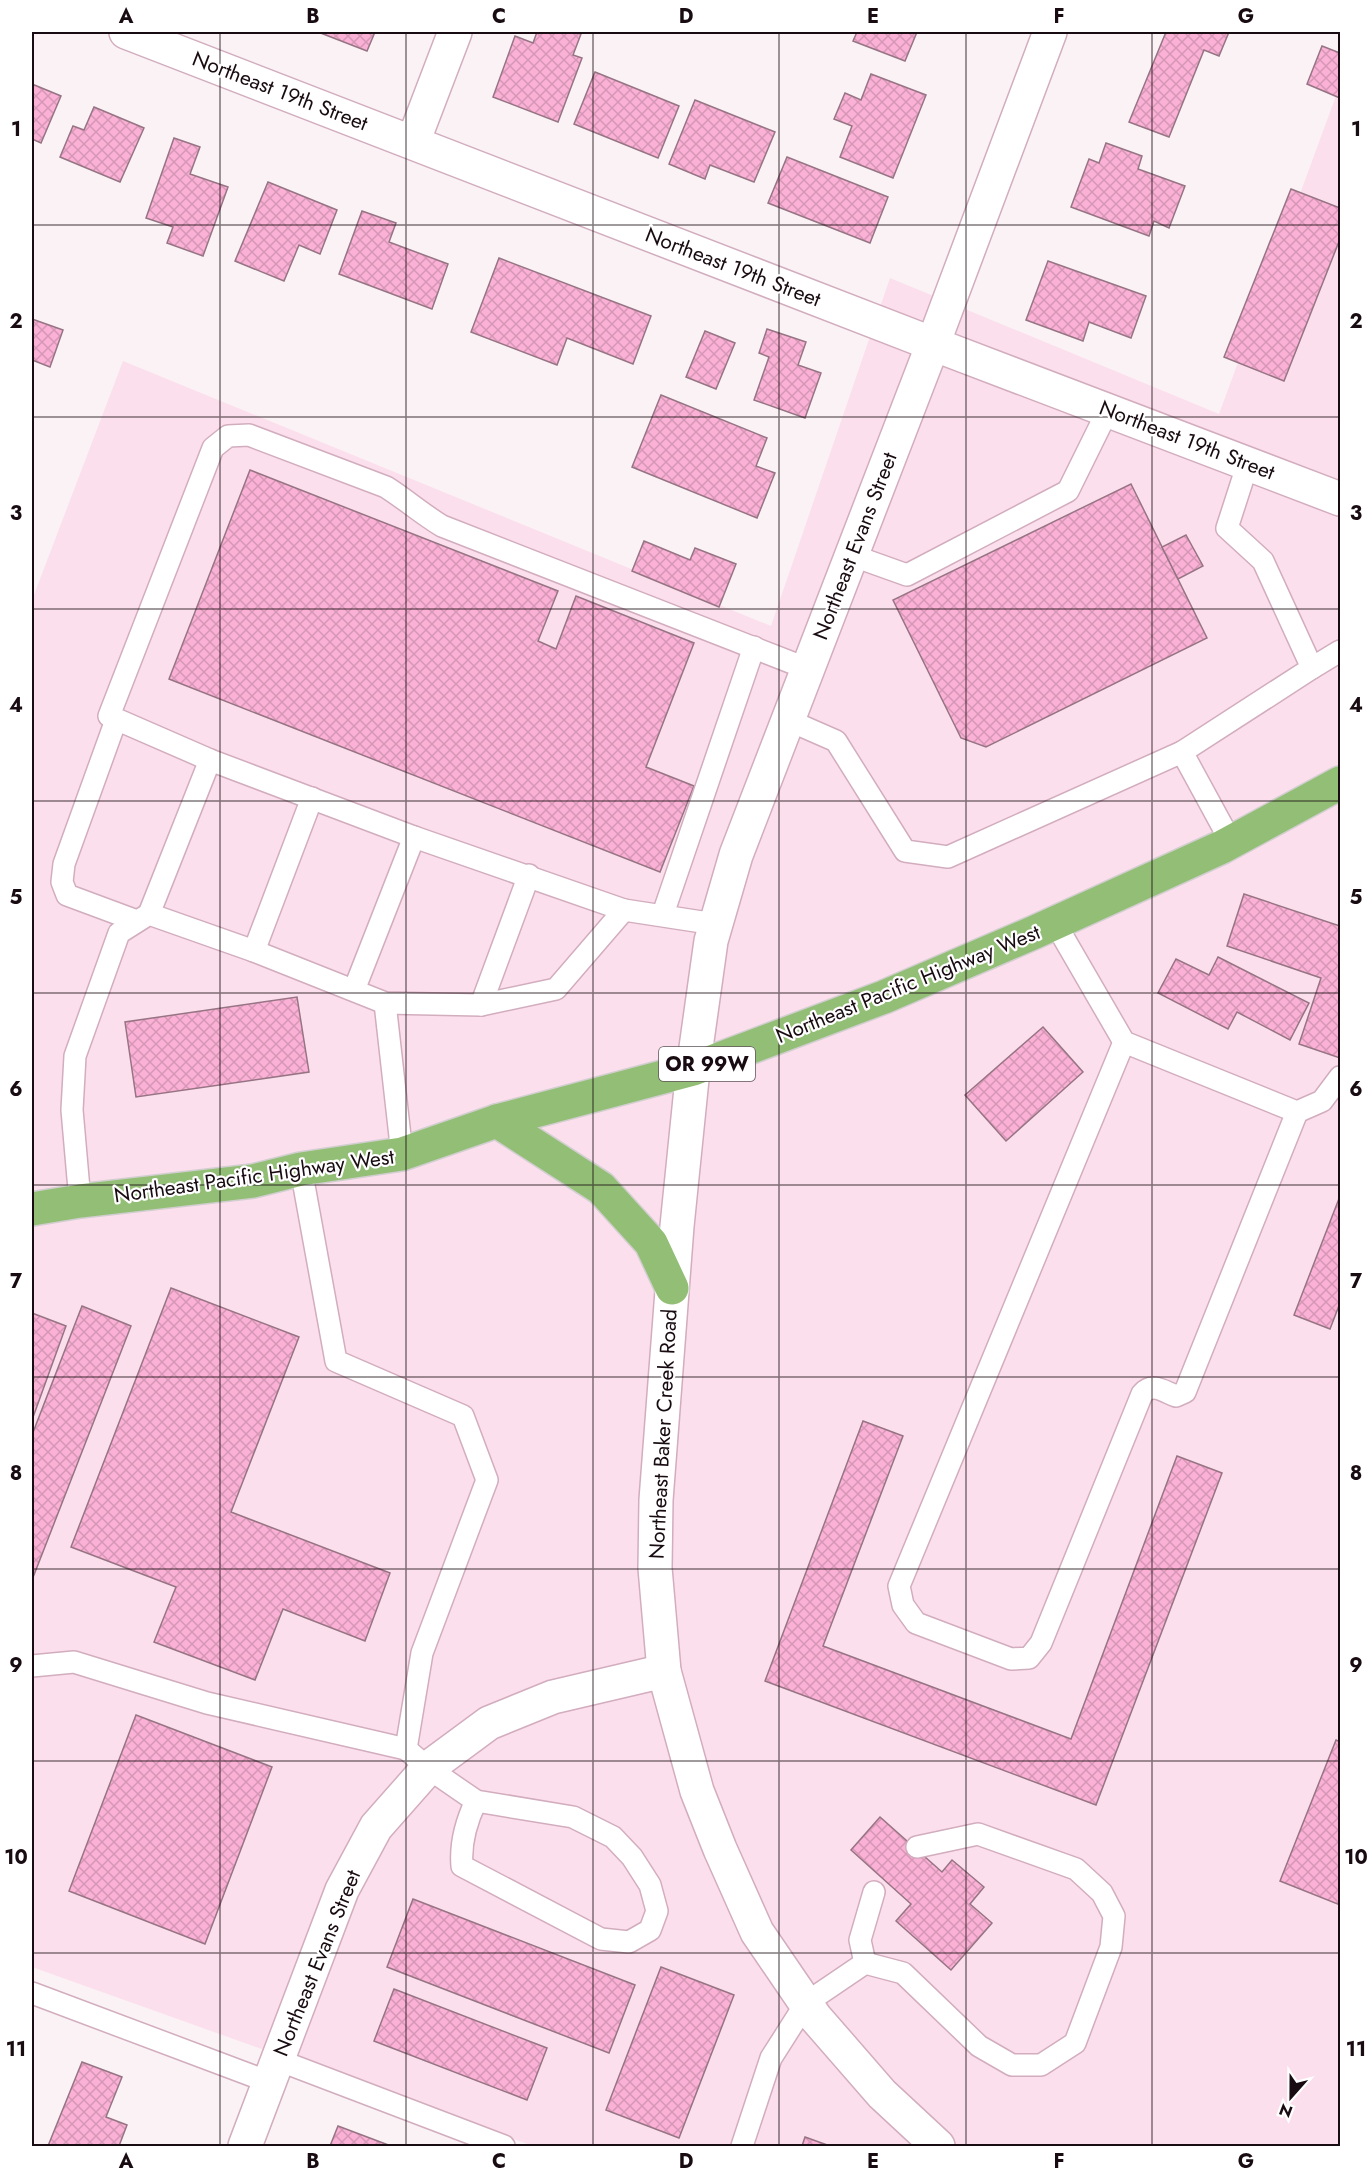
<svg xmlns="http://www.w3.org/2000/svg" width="1372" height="2178" viewBox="0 0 1372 2178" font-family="Jost,sans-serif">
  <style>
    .built { fill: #fcdfec }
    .building { fill: url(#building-cross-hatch); stroke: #977484; stroke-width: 1.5 }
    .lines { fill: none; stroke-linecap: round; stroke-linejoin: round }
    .lane-casing { stroke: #d2adbe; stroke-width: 24 }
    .street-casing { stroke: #d2adbe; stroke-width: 36 }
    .secondary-casing { stroke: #d2adbe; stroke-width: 36 }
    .highway-casing { stroke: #d1cecf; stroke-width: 36 }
    .lane { stroke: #fff; stroke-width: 21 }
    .street { stroke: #fff; stroke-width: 33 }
    .secondary { stroke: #fff; stroke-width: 33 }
    .highway { stroke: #93be76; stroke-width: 33 }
    .grid { fill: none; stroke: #180b11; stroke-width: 1.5; stroke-opacity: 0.55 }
    .labels { text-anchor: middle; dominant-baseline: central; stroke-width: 4.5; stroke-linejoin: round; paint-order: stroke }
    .shield { fill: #fff; stroke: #5d5458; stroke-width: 1.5 }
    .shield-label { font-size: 20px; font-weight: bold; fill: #180b11 }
    .street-label { font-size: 21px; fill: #180b11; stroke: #fff }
    .neatline { fill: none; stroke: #180b11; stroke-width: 2 }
    .grid-label { font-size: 20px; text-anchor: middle; font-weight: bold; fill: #180b11 }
  </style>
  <defs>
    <pattern id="building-cross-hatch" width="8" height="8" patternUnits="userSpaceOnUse" patternTransform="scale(1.5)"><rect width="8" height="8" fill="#fab1d5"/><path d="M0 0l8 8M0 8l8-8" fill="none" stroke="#d697b6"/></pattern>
  </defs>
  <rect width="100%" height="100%" fill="#faf2f5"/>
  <polygon class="built" points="1340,85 1340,2146 533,2146 32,1967 32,600 123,361 771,626 890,278 1219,414"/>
  <g class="building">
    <polygon points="318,32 375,32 367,51"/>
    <polygon points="537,32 574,32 581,34 573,55 582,58 558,122 493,97 515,36 533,43"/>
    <polygon points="857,32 917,32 905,61 853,41"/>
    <polygon points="1166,32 1229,32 1219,56 1204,50 1169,137 1129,122"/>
    <polygon points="1322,46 1340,53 1340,98 1307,84"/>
    <polygon points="595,72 679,106 658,158 574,124"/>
    <polygon points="871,74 926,95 893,178 840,157 852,126 834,119 845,93 861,100"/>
    <polygon points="32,84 61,96 41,143 32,139"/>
    <polygon points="695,100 775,132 754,182 710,165 705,179 669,164"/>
    <polygon points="94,107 144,128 120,182 60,157 73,126 84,130"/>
    <polygon points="174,138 200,147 190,174 228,187 203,256 167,243 173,227 146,218"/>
    <polygon points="1106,143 1142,156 1138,169 1185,186 1169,228 1154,221 1149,236 1071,207 1089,159 1099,163"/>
    <polygon points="787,157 888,197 870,243 768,203"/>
    <polygon points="268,182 337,210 320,254 299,245 284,281 235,261"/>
    <polygon points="1291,189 1340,208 1340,239 1284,381 1224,357"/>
    <polygon points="362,211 396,223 389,242 448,264 432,309 339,274"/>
    <polygon points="499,258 651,316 633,364 567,338 557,365 471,332"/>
    <polygon points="1048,261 1146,296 1131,338 1089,322 1083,341 1026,320"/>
    <polygon points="32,319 63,330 50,367 32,360"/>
    <polygon points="767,329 806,342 798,365 821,373 805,418 754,400 769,357 759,353"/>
    <polygon points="705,331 735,343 716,389 686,377"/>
    <polygon points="661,395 767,438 756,466 775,473 757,518 632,467"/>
    <polygon points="250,470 558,591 538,641 556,649 576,596 694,643 646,767 694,786 660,872 169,679"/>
    <polygon points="1131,484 1207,638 986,747 961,738 893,600"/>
    <polygon points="1186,535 1203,566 1178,579 1162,547"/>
    <polygon points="644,541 690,560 695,548 736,564 719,607 632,571"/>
    <polygon points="1244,894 1340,926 1340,1058 1299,1044 1321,978 1227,946"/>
    <polygon points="1218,957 1309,1003 1290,1040 1237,1012 1228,1029 1158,993 1176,959 1209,975"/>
    <polygon points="297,997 309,1072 136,1097 125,1022"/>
    <polygon points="1043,1027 1083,1072 1006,1141 965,1095"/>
    <polygon points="1340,1196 1340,1303 1330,1329 1294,1315"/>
    <polygon points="171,1288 299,1337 231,1512 390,1573 365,1641 283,1609 255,1680 154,1642 176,1587 71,1547"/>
    <polygon points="82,1306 131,1326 32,1580 32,1435"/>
    <polygon points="32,1313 66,1326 32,1420"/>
    <polygon points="863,1421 903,1436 823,1646 1071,1739 1177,1456 1222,1473 1096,1805 765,1681"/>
    <polygon points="136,1715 272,1767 205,1944 69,1891"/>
    <polygon points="1336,1740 1340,1742 1340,1905 1280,1881"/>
    <polygon points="880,1817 942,1872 952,1860 984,1887 970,1904 992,1923 951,1970 896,1921 911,1904 851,1850"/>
    <polygon points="413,1899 635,1985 609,2053 387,1967"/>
    <polygon points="661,1967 734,1995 679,2138 606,2110"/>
    <polygon points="394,1989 547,2048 527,2100 374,2041"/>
    <polygon points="82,2062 122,2077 106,2117 127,2125 119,2146 48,2146"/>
    <polygon points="338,2126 391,2146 330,2146"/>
    <polygon points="805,2137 830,2146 802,2146"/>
  </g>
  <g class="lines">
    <g class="lane-casing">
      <g id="lane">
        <polyline points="851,555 907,575 1068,491 1108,410"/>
        <polyline points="1312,668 1340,651"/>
        <polyline points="116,720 64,864 62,882 67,895 137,921"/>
        <polyline points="788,720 836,741 905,851 948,857 1182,752 1231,842"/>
        <polyline points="1182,752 1312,668 1263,561 1227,528 1248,463"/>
        <path d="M624 910 414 837 210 760 109 716 213 448 228 436 249 435 386 487C405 499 422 514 442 526L808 669"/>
        <polyline points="149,914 210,760"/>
        <polyline points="663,914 754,647"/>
        <polyline points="1055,923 1124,1042 1297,1112 1322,1101 1340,1077"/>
        <polyline points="254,951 312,798"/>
        <polyline points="354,990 414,837"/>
        <polyline points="385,1003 402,1154"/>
        <polyline points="481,1005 529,875"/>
        <path d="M1124 1042 899 1586 903 1605 916 1623 1011 1659 1029 1658 1041 1643 1142 1394C1152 1382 1163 1391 1176 1396L1185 1392 1297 1112"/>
        <polyline points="301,1169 336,1361 463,1416 487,1480 422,1653 406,1749"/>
        <polyline points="80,1201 72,1110 75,1056 119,933 149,914 254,951 385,1003 481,1005 556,989 624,910 715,924"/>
        <path d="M32 1666 74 1662 207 1703 406 1749 428 1768 476 1801 573 1817 613 1837 632 1857 650 1885 657 1911 650 1930 629 1942 601 1939 462 1866C460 1843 466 1822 476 1801"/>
        <polyline points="865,1963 860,1940 874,1892"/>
        <polyline points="32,1993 269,2082"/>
        <polyline points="278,2060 504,2146"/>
        <polyline points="742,2146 771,2058 806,2003 865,1963 903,1973 979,2046 1012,2065 1041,2065 1075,2043 1111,1947 1114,1916 1102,1893 1076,1869 978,1834 917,1847"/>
      </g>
    </g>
    <g class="street-casing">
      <polyline id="street" points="413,142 455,32"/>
    </g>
    <g class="secondary-casing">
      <g id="secondary">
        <polyline points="126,32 933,344 1340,499"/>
        <polyline points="245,2146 342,1890 376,1827 428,1768 489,1723 553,1697 664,1671"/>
        <polyline points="938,2146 882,2094 815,2017 757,1932 720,1849 697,1791 664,1671 655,1568 656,1500 677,1226 693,1069 711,941 736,855 933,344 1050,32"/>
      </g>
    </g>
    <g class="highway-casing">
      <g id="highway">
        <polyline points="497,1121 601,1188 651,1243 672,1288"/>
        <polyline points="32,1209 80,1201 253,1181 301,1169 402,1154 497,1121 693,1069 884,997 1035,932 1222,847 1340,783"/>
      </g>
    </g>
    <use href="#lane" class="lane"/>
    <use href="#street" class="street"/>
    <use href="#secondary" class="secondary"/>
    <use href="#highway" class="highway"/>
  </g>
  <path class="grid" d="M220 32V2146M406 32V2146M593 32V2146M779 32V2146M966 32V2146M1152 32V2146M32 225H1340M32 417H1340M32 609H1340M32 801H1340M32 993H1340M32 1185H1340M32 1377H1340M32 1569H1340M32 1761H1340M32 1953H1340"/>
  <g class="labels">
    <rect class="shield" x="659" y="1047" width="96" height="34" rx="4.5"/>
    <g class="shield-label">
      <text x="707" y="1064">OR 99W</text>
    </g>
    <g class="street-label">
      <text transform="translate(280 91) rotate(21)">Northeast 19th Street</text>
      <text transform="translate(733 267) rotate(21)">Northeast 19th Street</text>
      <text transform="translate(1187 440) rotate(21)">Northeast 19th Street</text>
      <text transform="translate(855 546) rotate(-69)">Northeast Evans Street</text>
      <text transform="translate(908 984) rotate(-22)">Northeast Pacific Highway West</text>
      <text transform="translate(254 1176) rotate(-8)">Northeast Pacific Highway West</text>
      <text transform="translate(663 1434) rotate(-87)">Northeast Baker Creek Road</text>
      <text transform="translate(317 1963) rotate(-68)">Northeast Evans Street</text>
    </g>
  </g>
  <rect width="1372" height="2178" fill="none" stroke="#ffffff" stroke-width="66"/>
  <g transform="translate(1291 2097) rotate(201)" stroke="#ffffff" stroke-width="4.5" paint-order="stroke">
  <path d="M0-4.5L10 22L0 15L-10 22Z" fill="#180b11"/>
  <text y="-9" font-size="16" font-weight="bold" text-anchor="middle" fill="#180b11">N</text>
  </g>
  <rect x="33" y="33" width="1306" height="2112" class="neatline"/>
  <g class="grid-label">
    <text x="126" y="23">A</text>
    <text x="313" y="23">B</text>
    <text x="499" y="23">C</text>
    <text x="686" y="23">D</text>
    <text x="873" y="23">E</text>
    <text x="1059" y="23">F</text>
    <text x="1246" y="23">G</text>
    <text x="16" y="136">1</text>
    <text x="1356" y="136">1</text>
    <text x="16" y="328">2</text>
    <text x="1356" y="328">2</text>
    <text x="16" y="520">3</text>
    <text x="1356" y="520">3</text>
    <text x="16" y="712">4</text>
    <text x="1356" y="712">4</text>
    <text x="16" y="904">5</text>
    <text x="1356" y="904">5</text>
    <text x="16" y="1096">6</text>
    <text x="1356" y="1096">6</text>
    <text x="16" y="1288">7</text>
    <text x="1356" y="1288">7</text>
    <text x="16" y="1480">8</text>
    <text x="1356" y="1480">8</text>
    <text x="16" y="1672">9</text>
    <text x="1356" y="1672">9</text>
    <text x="16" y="1864">10</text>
    <text x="1356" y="1864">10</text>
    <text x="16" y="2056">11</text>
    <text x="1356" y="2056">11</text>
    <text x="126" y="2168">A</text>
    <text x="313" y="2168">B</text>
    <text x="499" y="2168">C</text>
    <text x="686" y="2168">D</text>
    <text x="873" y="2168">E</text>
    <text x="1059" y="2168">F</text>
    <text x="1246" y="2168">G</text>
  </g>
</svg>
